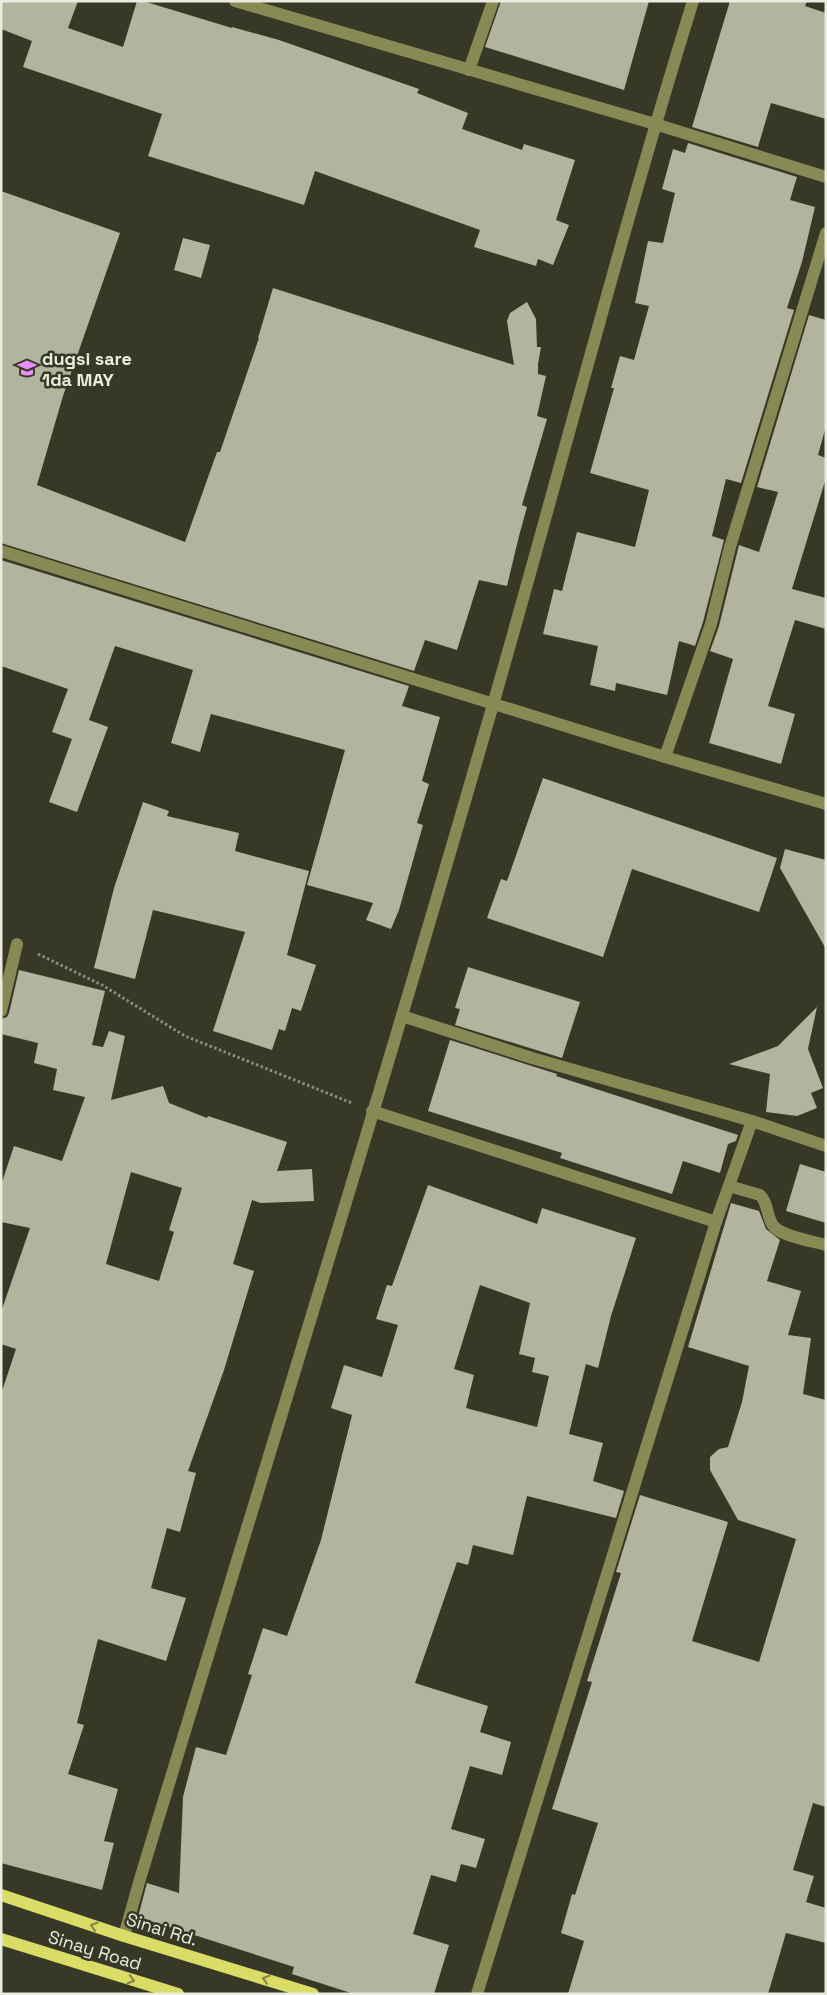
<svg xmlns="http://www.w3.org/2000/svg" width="827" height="1995" viewBox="0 0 827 1995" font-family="'Space Grotesk',sans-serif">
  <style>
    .building { fill: #b3b49d; fill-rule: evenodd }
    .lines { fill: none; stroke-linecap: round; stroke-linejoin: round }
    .path { stroke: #8b8c7d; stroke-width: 3; stroke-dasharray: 2.5 2.5; stroke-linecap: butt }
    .minor { stroke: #878a54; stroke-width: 12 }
    .major { stroke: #d9dc67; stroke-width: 12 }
    .oneway { stroke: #808243 }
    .labels { text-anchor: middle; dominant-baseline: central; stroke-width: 5; stroke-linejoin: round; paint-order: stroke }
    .poi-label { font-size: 18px; font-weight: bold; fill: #ebece0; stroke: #373825; text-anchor: start }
    .street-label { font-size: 18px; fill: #ebece0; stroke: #373825 }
  </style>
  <rect width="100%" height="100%" fill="#373825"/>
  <g class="building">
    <polygon points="1,1 78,1 68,28 123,47 137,1 143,1 232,28 232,27 279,40 419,89 417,93 468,113 462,129 522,150 524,144 575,160 556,220 569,225 553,265 538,259 536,266 474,247 480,230 315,171 304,205 148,156 162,114 23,67 32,41 1,29"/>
    <polygon points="501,1 649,1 624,90 485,47"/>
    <polygon points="730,1 807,1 805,6 826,13 826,119 771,103 758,147 692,127"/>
    <polygon points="688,143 797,177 790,200 815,207 802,262 787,308 794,310 741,483 726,479 712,536 724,540 703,622 695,646 679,641 667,695 616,683 615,691 590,685 598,646 543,634 554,589 562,591 577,532 635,547 649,490 590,473 614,388 611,388 620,356 634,360 649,306 635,303 648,241 663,243 675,193 662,189 673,149 685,153"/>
    <polygon points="1,191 120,233 63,396 37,485 185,542 217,452 220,452 259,338 258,338 273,288 514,365 507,321 510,313 527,302 536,319 537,347 541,347 538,364 538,374 546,376 537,416 547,419 522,505 527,507 519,536 507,586 479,580 457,650 425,640 414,671 1,543"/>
    <polygon points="183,238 210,245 201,278 174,270"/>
    <polygon points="809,315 826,320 826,426 818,455 826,458 826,478 792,589 826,598 826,629 795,620 768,706 795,714 781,764 709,743 733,659 710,651 719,626 739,545 759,552 778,492 757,487"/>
    <polygon points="1,560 409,686 402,706 440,717 422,781 429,784 417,823 423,825 399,910 391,929 366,920 373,903 307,885 345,750 211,714 200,752 171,743 193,670 115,646 89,720 108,727 77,812 49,802 72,739 52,732 68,689 1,666"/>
    <polygon points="543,778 777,858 759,912 632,869 603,957 487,918 501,879 507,881"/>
    <polygon points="143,802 169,811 167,816 239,833 235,851 309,871 287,955 316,965 301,1011 292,1008 285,1031 279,1029 272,1050 213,1031 245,932 153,910 135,979 94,968 114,888"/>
    <polygon points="785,849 826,860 826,949 780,868"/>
    <polygon points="468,967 580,1002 562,1058 455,1025 460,1009 455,1008"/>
    <path d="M19 970 105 991 92 1045 103 1047 109 1031 125 1036 111 1100 163 1086 169 1103 207 1118 208 1116 287 1142 277 1171 312 1169 314 1201 261 1203 252 1200 233 1264 254 1271 224 1370 188 1471 196 1473 180 1532 167 1528 151 1588 186 1598 166 1661 98 1639 77 1723 84 1725 68 1774 118 1789 104 1841 114 1843 102 1890 1 1863V1394L16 1349 1 1344V1312L30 1228 1 1222V1185L14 1146 62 1161 85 1097 53 1090 57 1069 34 1063 38 1043 1 1034V1019L7 1017 9 1013ZM131 1172 182 1188 169 1230 174 1232 159 1281 106 1264Z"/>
    <polygon points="817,1007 808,1049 823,1088 811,1093 817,1108 797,1116 766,1112 770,1074 729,1064 778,1046"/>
    <polygon points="450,1040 557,1074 556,1076 738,1135 736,1141 728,1144 720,1173 683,1161 672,1194 560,1158 562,1153 428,1111"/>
    <polygon points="800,1164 826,1172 826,1223 786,1211"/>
    <path d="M428 1185 537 1224 542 1208 636 1238 611 1316 598 1368 586 1364 569 1434 603 1443 593 1481 624 1491 616 1518 527 1496 513 1555 473 1545 468 1565 457 1562 415 1683 488 1706 480 1732 511 1742 502 1775 470 1766 451 1829 485 1839 476 1868 461 1864 456 1882 431 1875 413 1934 449 1945 434 1994H354L292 1974 294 1967 138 1917 147 1883 179 1893 183 1797 196 1747 226 1755 252 1675 248 1674 263 1628 287 1636 321 1540 352 1415 331 1408 344 1365 382 1377 398 1325 376 1319 387 1285 392 1286ZM480 1285 530 1303 519 1354 535 1358 532 1372 549 1376 537 1427 466 1408 474 1375 454 1369Z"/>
    <polygon points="731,1203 759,1211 766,1229 780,1240 767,1281 801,1291 788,1335 811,1338 803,1394 826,1400 826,1807 813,1803 793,1870 814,1876 806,1902 826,1908 826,1943 786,1933 768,1994 568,1994 584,1941 561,1933 572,1894 575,1895 598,1823 552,1809 592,1682 587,1681 621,1573 616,1572 640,1495 728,1522 692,1641 759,1662 796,1539 738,1520 710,1470 710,1457 719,1449 728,1447 742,1402 749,1366 688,1347"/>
  </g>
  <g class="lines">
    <polyline class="path" points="38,954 102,985 185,1036 352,1103"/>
    <g class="minor">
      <polyline points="235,1 655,124 826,177"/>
      <polyline points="469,70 493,1"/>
      <polyline points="1,551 665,757 826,804"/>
      <polyline points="665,757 711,624 730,547 826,233"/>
      <polyline points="1,1011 17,944"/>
      <polyline points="402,1016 532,1058 752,1121 826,1146"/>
      <polyline points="372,1111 716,1222"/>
      <path d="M729 1186 760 1195C767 1201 767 1215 772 1224 778 1236 812 1241 826 1245"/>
      <path d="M124 1936 140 1879C259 1487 381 1095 494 701 561 468 621 233 693 1"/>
      <polyline points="477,1994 716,1222 752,1121"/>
    </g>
    <g class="major">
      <polyline points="1,1895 124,1936 313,1994"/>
      <polyline points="1,1939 178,1994"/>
    </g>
  </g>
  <defs><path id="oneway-chevron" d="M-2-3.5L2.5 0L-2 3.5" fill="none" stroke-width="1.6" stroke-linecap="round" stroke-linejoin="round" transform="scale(1.25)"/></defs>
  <g class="oneway">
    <use href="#oneway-chevron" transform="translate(94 1926) rotate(-162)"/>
    <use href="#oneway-chevron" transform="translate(266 1979) rotate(-163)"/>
    <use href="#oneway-chevron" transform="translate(131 1980) rotate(17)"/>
  </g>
  <defs>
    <g id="school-bare" transform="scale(1.5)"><path d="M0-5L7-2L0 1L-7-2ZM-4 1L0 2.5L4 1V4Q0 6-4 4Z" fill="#ea8dfd" stroke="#373825" stroke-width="2.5" paint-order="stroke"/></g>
  </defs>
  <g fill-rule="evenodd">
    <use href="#school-bare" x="27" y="368"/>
  </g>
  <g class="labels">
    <g class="poi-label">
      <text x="42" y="358">dugsi sare<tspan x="42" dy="21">1da MAY</tspan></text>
    </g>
    <g class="street-label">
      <text transform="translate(162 1929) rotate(17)">Sinai Rd.</text>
      <text transform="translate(95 1950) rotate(17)">Sinay Road</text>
    </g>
  </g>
  <rect width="827" height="1995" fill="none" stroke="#ebece0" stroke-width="5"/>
</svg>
